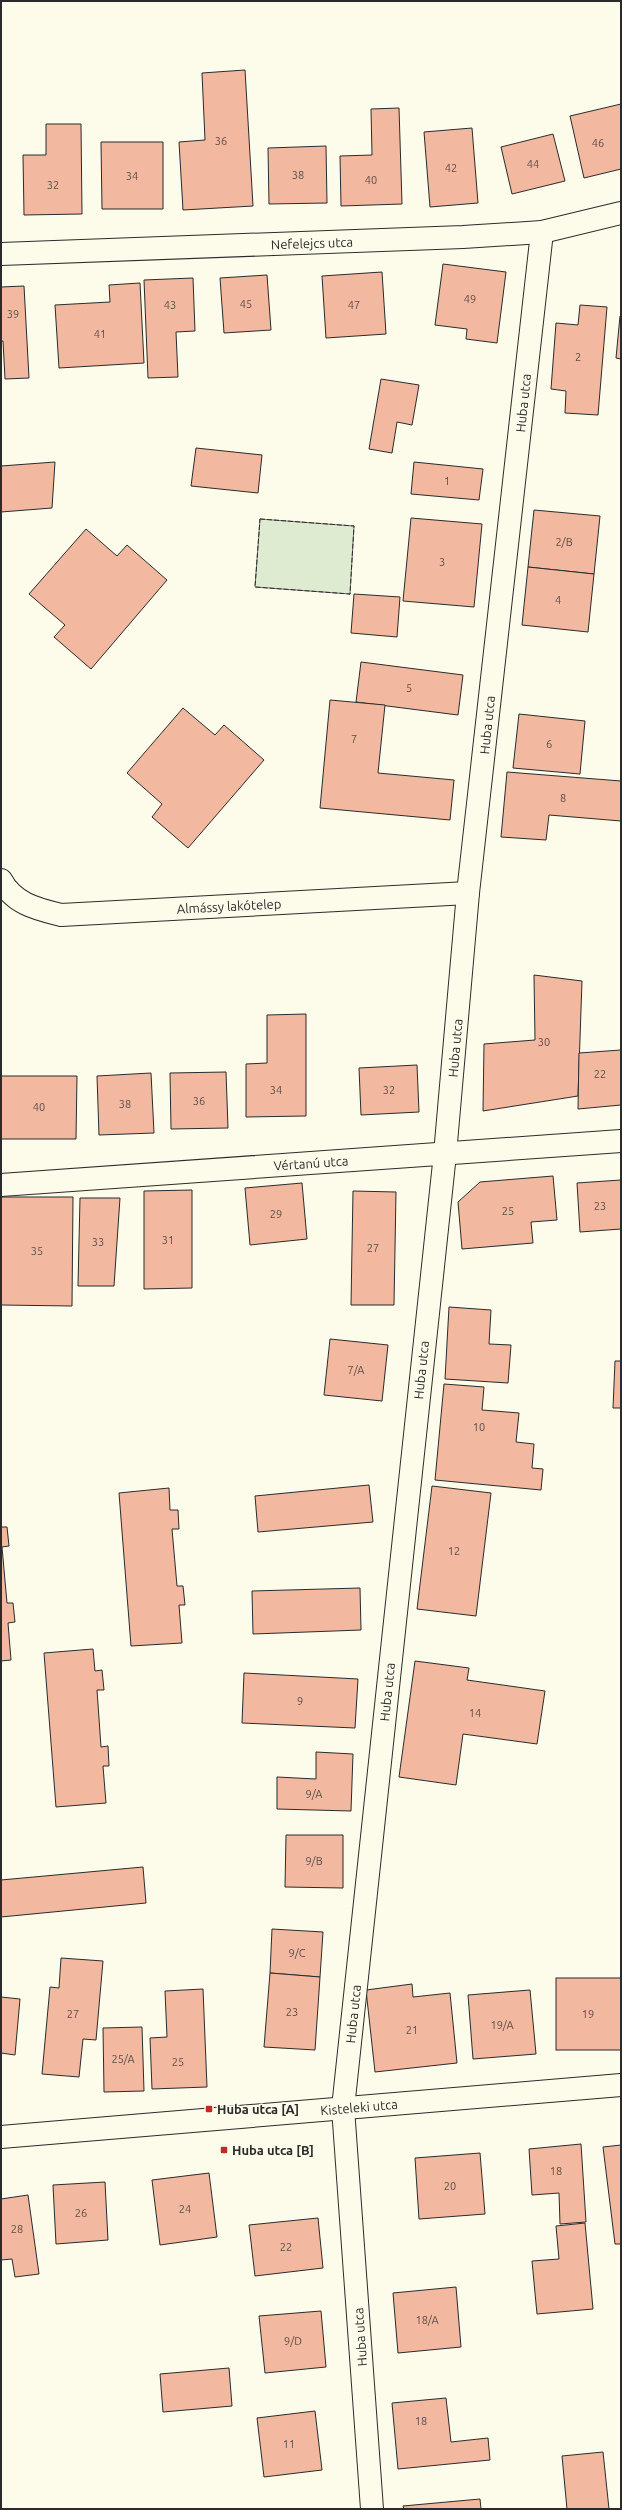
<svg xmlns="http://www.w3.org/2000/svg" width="622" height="2510" viewBox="0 0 622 2510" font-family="Ubuntu,sans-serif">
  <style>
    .green { fill: #deebd1; stroke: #74746e }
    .building { fill: #f2b8a0; stroke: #2b2b2b }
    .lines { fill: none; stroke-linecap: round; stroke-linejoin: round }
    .street-casing { stroke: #2b2b2b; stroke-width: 24 }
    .street { stroke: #fdfbea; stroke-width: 22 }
    .fence { stroke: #2b2b2b; stroke-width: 1; stroke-dasharray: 5 2; stroke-linecap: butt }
    .poi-dot { fill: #c62828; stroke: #fdfbea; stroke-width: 1.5 }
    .labels { text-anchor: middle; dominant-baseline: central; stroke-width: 3; stroke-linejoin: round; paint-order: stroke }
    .number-label { font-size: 11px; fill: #5d4e48 }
    .street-label { font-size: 13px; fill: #2b2b2b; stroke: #fdfbea }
    .poi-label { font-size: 13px; font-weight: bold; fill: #2b2b2b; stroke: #fdfbea; text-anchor: start }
  </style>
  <rect width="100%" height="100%" fill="#fdfbea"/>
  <polygon class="green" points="260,519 354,526 350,594 255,587"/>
  <g class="building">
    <polygon points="245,70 253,206 183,210 179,142 205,140 202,73"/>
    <polygon points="621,104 621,169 584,178 570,116"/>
    <polygon points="399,108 402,204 341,206 340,156 372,155 371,109"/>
    <polygon points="46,124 81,124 82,214 24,215 23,155 46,155"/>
    <polygon points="472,128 478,203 430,207 424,132"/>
    <polygon points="553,134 565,181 512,194 501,147"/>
    <polygon points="101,142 163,142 163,209 102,209"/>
    <polygon points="326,146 327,203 269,204 268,148"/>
    <polygon points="443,264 506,272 497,343 466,339 467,329 435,325"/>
    <polygon points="382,272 386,334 326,338 322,276"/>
    <polygon points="267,275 271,330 224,333 220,278"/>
    <polygon points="193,278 195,331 176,332 178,377 148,378 144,280"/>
    <polygon points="140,283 144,363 59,368 55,305 110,302 109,285"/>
    <polygon points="24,286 29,378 5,379 3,341 1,341 1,287"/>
    <polygon points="580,305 607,307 598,415 565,413 566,391 551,389 556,323 578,325"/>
    <polygon points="620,316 621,317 621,359 616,358"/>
    <polygon points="381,379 419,385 412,425 397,422 392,453 369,449"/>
    <polygon points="196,448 262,455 258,493 191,486"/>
    <polygon points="55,462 52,508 1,512 1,466"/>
    <polygon points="414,462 483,469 479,500 411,494"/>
    <polygon points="534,510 600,516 594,574 528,567"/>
    <polygon points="411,518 482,524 474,607 403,601"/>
    <polygon points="86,529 117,556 127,545 167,580 91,669 54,637 65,625 29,594"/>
    <polygon points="528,567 594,574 588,632 522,625"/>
    <polygon points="354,594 400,597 397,637 351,633"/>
    <polygon points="361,662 463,675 458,715 356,702"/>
    <polygon points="330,700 385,705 378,773 454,780 450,820 320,808"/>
    <polygon points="183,708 215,735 224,725 264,760 188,848 152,817 162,804 127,773"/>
    <polygon points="519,714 585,721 580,774 513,768"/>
    <polygon points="507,772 621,781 621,821 549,815 546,840 501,837"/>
    <polygon points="534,975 582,981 578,1096 483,1111 484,1044 535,1040"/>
    <polygon points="306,1014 306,1116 246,1117 246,1064 267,1063 267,1015"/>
    <polygon points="621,1050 621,1105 578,1109 579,1053"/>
    <polygon points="417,1065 419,1112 361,1115 359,1068"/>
    <polygon points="226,1072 228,1128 171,1129 170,1073"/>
    <polygon points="151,1073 154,1133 99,1135 97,1076"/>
    <polygon points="1,1076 77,1076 76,1139 1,1139"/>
    <polygon points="553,1176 557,1220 531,1222 533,1243 462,1249 458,1202 480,1182"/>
    <polygon points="621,1180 621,1229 580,1232 577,1183"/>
    <polygon points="302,1183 307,1239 250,1245 245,1188"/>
    <polygon points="192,1190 192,1288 144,1289 144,1191"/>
    <polygon points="353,1191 396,1192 394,1305 351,1305"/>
    <polygon points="1,1197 73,1197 72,1306 1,1305"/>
    <polygon points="80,1198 120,1198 114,1286 78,1286"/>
    <polygon points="449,1307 491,1310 489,1344 511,1345 508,1383 445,1379"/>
    <polygon points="330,1339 388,1345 382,1401 324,1395"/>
    <polygon points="615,1361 621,1361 621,1408 613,1408"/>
    <polygon points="444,1384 484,1387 482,1410 519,1413 516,1442 534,1444 532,1468 543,1469 541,1490 435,1480"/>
    <polygon points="369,1485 373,1522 258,1532 255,1496"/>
    <polygon points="432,1486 491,1493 476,1616 417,1609"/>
    <polygon points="169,1488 170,1510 178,1510 179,1529 172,1529 177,1586 183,1586 185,1605 179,1605 182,1643 131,1646 119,1493"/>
    <polygon points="1,1527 7,1527 9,1546 2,1547 7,1603 13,1603 15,1622 8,1623 11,1660 1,1661"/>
    <polygon points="360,1588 361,1630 253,1634 252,1591"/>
    <polygon points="93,1649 95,1671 102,1670 104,1690 97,1690 101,1747 108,1746 109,1766 103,1766 106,1803 56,1807 44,1653"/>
    <polygon points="415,1661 469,1668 467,1680 545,1691 537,1744 463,1734 456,1785 399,1777"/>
    <polygon points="244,1673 358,1679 355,1728 242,1723"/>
    <polygon points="316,1752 353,1754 351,1811 277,1809 277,1777 316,1779"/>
    <polygon points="286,1835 343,1835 343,1888 285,1887"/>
    <polygon points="143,1867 146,1903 1,1917 1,1880"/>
    <polygon points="272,1929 323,1932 320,1977 270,1973"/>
    <polygon points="61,1958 103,1961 96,2040 83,2039 79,2077 42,2074 50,1987 59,1988"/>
    <polygon points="270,1973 320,1977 315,2050 264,2047"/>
    <rect x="556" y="1978" width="65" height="72"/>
    <polygon points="412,1984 413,1997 450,1993 457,2063 375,2072 366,1990"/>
    <polygon points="203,1989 207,2087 152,2089 150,2038 167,2037 165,1991"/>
    <polygon points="530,1990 536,2054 473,2059 468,1995"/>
    <polygon points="1,1997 20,1999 15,2055 1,2053"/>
    <polygon points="142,2027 144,2091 104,2092 103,2028"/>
    <polygon points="581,2144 586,2222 560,2224 559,2193 532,2195 529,2149"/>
    <polygon points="621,2145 621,2244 615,2244 603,2147"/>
    <polygon points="480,2153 485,2214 419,2219 415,2158"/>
    <polygon points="209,2173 217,2237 160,2245 152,2180"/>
    <polygon points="105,2182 108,2240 56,2244 53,2185"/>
    <polygon points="28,2195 39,2274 15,2277 12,2259 1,2260 1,2199"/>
    <polygon points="318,2218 323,2268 255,2276 249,2225"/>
    <polygon points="585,2223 593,2309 537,2314 532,2261 559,2259 556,2226"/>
    <polygon points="456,2287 461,2347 398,2353 393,2293"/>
    <polygon points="321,2311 326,2367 265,2373 259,2316"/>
    <polygon points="229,2368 232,2406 163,2412 160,2374"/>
    <polygon points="446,2398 451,2442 488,2438 490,2460 398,2469 392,2403"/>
    <polygon points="315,2411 322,2470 264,2477 257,2418"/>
    <polygon points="603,2452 609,2509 567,2509 562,2456"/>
    <polygon points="480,2499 481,2509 404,2509 403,2506"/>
  </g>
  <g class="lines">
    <g class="street-casing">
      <g id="street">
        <polyline points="1,254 463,237 542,232 621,213"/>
        <path d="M1 880C14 904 37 909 61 915L468 893"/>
        <polyline points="1,1185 621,1141"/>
        <polyline points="1,2137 621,2085"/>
        <polyline points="372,2509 343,2108 445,1154 468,893 542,232"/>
      </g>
    </g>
    <use href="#street" class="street"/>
    <polygon class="fence" points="260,519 354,526 350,594 255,587"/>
  </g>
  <g class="poi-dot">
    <rect x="205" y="2105" width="8" height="8" rx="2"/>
    <rect x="220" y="2146" width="8" height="8" rx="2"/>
  </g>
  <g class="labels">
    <g class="number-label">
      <text x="221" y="141">36</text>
      <text x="598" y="143">46</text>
      <text x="533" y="164">44</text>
      <text x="451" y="168">42</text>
      <text x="298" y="175">38</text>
      <text x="132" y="176">34</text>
      <text x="371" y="180">40</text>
      <text x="53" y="185">32</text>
      <text x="470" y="299">49</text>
      <text x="246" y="304">45</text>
      <text x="170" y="305">43</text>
      <text x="354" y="305">47</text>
      <text x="13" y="314">39</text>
      <text x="100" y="334">41</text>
      <text x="578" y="357">2</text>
      <text x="447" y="481">1</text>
      <text x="564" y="542">2/B</text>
      <text x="442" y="562">3</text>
      <text x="558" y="600">4</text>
      <text x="409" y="688">5</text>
      <text x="354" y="739">7</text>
      <text x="549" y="744">6</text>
      <text x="563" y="798">8</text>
      <text x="544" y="1042">30</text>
      <text x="600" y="1074">22</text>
      <text x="276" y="1090">34</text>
      <text x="389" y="1090">32</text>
      <text x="199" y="1101">36</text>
      <text x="125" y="1104">38</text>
      <text x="39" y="1107">40</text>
      <text x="600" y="1206">23</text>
      <text x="508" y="1211">25</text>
      <text x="276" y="1214">29</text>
      <text x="168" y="1240">31</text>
      <text x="98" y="1242">33</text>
      <text x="373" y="1248">27</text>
      <text x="37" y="1251">35</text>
      <text x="356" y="1370">7/A</text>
      <text x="479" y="1427">10</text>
      <text x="454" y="1551">12</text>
      <text x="300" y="1701">9</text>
      <text x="475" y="1713">14</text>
      <text x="314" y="1794">9/A</text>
      <text x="314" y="1861">9/B</text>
      <text x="297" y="1953">9/C</text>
      <text x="292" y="2012">23</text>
      <text x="73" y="2014">27</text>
      <text x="588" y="2014">19</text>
      <text x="502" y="2025">19/A</text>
      <text x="412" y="2030">21</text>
      <text x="123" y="2059">25/A</text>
      <text x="178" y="2062">25</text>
      <text x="556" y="2171">18</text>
      <text x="450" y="2186">20</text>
      <text x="185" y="2209">24</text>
      <text x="81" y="2213">26</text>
      <text x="17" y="2229">28</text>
      <text x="286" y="2247">22</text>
      <text x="427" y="2320">18/A</text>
      <text x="293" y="2341">9/D</text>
      <text x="421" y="2421">18</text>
      <text x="289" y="2444">11</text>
    </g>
    <g class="street-label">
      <text transform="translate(312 243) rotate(-2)">Nefelejcs utca</text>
      <text transform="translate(523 403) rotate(-84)">Huba utca</text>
      <text transform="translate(487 725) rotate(-84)">Huba utca</text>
      <text transform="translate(229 906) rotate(-3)">Almássy lakótelep</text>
      <text transform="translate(455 1048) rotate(-85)">Huba utca</text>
      <text transform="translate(311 1163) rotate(-4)">Vértanú utca</text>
      <text transform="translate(421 1370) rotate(-84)">Huba utca</text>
      <text transform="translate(387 1692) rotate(-84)">Huba utca</text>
      <text transform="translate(353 2014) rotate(-84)">Huba utca</text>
      <text transform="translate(359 2107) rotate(-5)">Kisteleki utca</text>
      <text transform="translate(360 2337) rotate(-94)">Huba utca</text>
    </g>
    <g class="poi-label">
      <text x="217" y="2109">Huba utca [A]</text>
      <text x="232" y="2150">Huba utca [B]</text>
    </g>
  </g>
  <rect width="622" height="2510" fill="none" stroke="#2b2b2b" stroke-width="4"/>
</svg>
